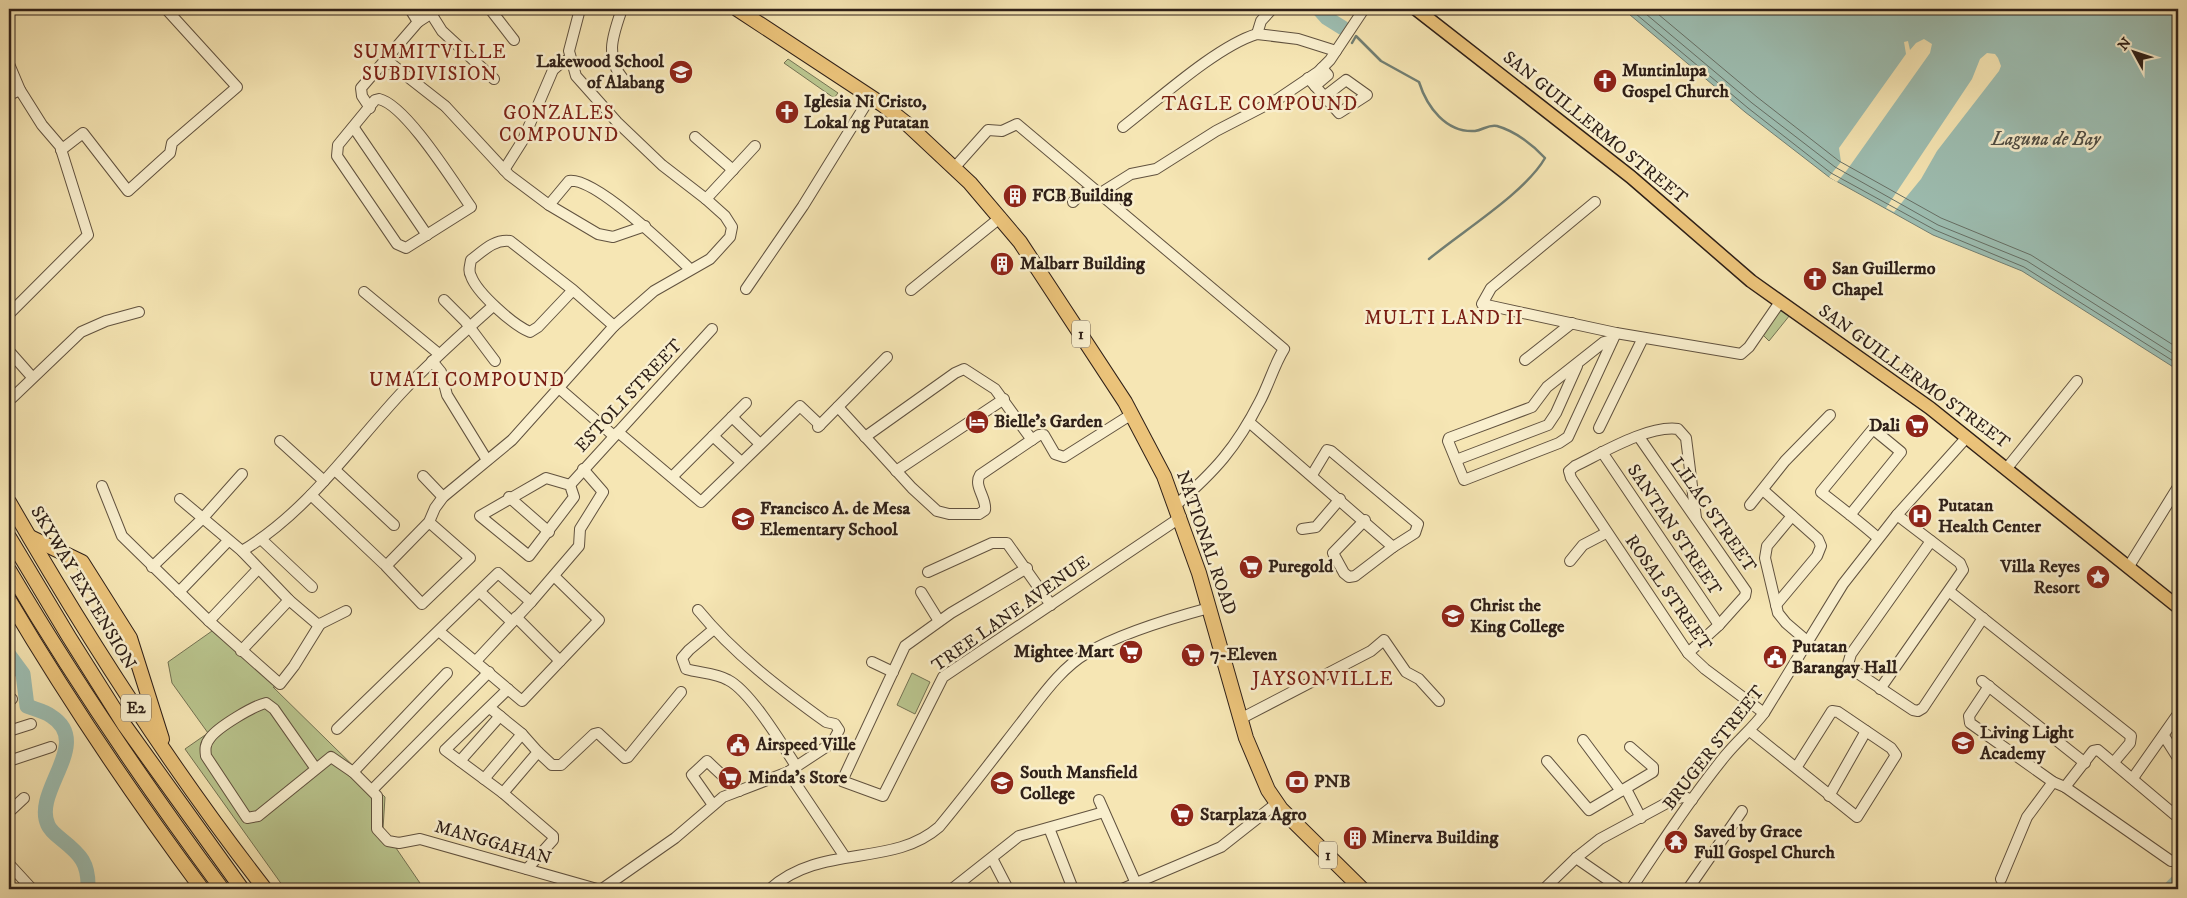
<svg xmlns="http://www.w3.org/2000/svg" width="2187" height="898" viewBox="0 0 2187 898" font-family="'IM FELL DW Pica',serif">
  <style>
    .green { fill: #bac68f; stroke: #747354 }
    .water { fill: #9dbeb2; stroke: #717f74 }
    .pier { fill: #f6e6b4 }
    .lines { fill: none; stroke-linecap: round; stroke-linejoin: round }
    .shore { stroke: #666f65; stroke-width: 1 }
    .stream { stroke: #717f74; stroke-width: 2.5 }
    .river { stroke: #9dbeb2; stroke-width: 15 }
    .minor-casing { stroke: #61523f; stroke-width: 12 }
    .major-casing { stroke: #2f2018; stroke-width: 15 }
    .highway-casing { stroke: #2f2018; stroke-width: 16 }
    .minor { stroke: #f9efce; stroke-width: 10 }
    .major { stroke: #ebc37a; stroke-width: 12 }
    .highway { stroke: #ebc37a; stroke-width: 14 }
    .labels { text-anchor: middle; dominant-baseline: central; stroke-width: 5; stroke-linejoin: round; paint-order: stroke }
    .shield { fill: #f9efce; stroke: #6c5e4f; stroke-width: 1 }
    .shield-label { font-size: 16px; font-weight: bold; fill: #2f2018 }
    .poi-label { font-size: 18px; font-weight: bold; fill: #2f2018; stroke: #f9efce; text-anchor: start }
    .street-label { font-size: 18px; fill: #2f2018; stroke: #f9efce }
    .neighbourhood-label { font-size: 19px; letter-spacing: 1px; fill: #7a1f14; stroke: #f9efce }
    .water-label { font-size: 19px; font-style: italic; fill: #504f46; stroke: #f9efce }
  </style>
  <rect width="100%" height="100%" fill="#f6e6b4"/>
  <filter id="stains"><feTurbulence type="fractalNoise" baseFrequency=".004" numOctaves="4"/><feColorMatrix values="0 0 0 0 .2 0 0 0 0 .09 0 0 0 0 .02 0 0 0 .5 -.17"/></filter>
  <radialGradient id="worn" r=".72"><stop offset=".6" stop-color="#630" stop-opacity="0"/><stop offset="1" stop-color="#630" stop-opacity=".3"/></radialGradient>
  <g class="green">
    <polygon points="788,59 838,93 834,98 784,63"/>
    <polygon points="1782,309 1790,315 1769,341 1762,334"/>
    <polygon points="212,631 280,687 273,687 385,797 383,829 422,886 419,889 285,889 185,749 208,733 172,683 168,662"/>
    <polygon points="912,673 930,682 915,714 897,705"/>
  </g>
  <polygon class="water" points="1623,9 2178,9 2178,370 2022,271 1933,235 1829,177 1745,112"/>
  <g class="pier">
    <polygon points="1924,39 1932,44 1930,53 1847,170 1837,182 1829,177 1841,162 1839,148 1906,54 1904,42 1908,41 1910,50 1916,43"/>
    <polygon points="1987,53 1995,54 1998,58 2001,66 1999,71 1937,151 1921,179 1894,212 1886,208 1972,79 1980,59"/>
  </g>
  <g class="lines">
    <g class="shore">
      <polyline points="1630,9 1748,108 1831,173 1935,230 2024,267 2178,364"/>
      <polyline points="1640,9 1752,103 1835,167 1938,225 2027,261 2178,357"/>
      <polyline points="1652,9 1757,97 1839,161 1941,218 2031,255 2178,348"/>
    </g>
    <path class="stream" d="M1352 43 1356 36 1381 61 1419 82C1427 107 1446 133 1475 131 1483 130 1489 124 1497 126 1515 131 1533 145 1545 158 1525 193 1461 232 1429 259"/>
    <g class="river">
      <polyline points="1319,9 1327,18 1343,28"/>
      <path d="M9 655 23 674 27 706C34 709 45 711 51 716 94 743 32 791 48 825 50 830 56 835 61 839 81 855 89 863 88 889"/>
      <polyline points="2170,889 2178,881"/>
    </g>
    <g class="minor-casing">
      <g id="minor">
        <polyline points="410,9 418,22"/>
        <polyline points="490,9 514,40"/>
        <path d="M622 9C613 35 604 57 624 80"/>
        <polyline points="430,12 442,31 494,79"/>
        <polyline points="1257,34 1261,21 1272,9"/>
        <polyline points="385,59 445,106"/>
        <polyline points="9,64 20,90 42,125 60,146 88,235 9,314"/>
        <polyline points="1308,78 1339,113 1367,95 1346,80 1324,97"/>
        <polyline points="1315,86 1328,75 1322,68"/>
        <polyline points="9,95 20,90"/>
        <path d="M379 99C406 105 454 183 471 207L406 248 397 244 337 156 338 145 375 100Z"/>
        <polyline points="446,107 509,175 549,205 598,234 613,237 645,226"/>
        <polyline points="370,108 362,96 361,88 418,22 438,9"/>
        <path d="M1123 127C1158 100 1217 46 1257 34L1298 39 1336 51"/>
        <polyline points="354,128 427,235"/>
        <polyline points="695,137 733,170"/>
        <polyline points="61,150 83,133 128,191 170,153 172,143 237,87 166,9"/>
        <path d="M955 167 988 130 1002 131 1017 124 1284 349C1274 365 1269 384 1260 401 1236 448 1215 471 1176 505"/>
        <polyline points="504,170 523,140 553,70 562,62 571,59"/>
        <polyline points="706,199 755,146"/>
        <path d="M1073 202C1082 192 1086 190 1099 194L1131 174 1156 169 1216 131 1278 99 1318 72 1330 60 1364 9"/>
        <polyline points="1595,202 1491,288 1482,304 1616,333 1741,354 1749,347 1780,302"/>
        <path d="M549 205 569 181C595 177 670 250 690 269"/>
        <polyline points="746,289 803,206 871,96"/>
        <path d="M573 290 538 327 530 332C513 325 477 293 471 276 468 271 470 266 471 260 483 251 494 239 510 241L573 290 614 326"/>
        <polyline points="911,290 1001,217"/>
        <polyline points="364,292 439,354"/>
        <polyline points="444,300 465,321 495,361"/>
        <polyline points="1612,340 1604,342 1547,387 1532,407 1449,438 1448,441 1464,480 1559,443 1568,437 1616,333"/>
        <polyline points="9,351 32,377"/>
        <polyline points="1525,360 1572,323"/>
        <polyline points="432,361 441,372 447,395 487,460"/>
        <polyline points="560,389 614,436"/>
        <polyline points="12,398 81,332 106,321 139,312"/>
        <path d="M838 407 912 488 937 511 949 514H979L985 510C987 498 973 486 980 475L1039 435H1044L1055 454 1064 457 1132 414"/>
        <polyline points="732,417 758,442"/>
        <polyline points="1249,422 1393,547"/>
        <polyline points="818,427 887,357"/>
        <polyline points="1599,428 1643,338"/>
        <polyline points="618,432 701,502 800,406 820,425"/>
        <polyline points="713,436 739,460"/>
        <polyline points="865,437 955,373 964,369 995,389 1032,440"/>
        <polyline points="1639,437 1746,591 1745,596 1719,625 1688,653"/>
        <polyline points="280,441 324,481"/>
        <polyline points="1602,452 1719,625"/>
        <polyline points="1456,460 1548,425 1556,413 1577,366"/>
        <polyline points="2007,468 2077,381"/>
        <polyline points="335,470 394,525"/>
        <polyline points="896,471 1004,399"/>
        <polyline points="1312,475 1327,450 1331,451 1418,524 1415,533 1393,547 1355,576 1349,577 1344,573 1333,553 1365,520"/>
        <polyline points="423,476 443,497"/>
        <polyline points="672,477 746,403"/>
        <polygon points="546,478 570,485 574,497 529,556 480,516"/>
        <polyline points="570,485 712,329"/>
        <polyline points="102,486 122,536 209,621 280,684 294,666 320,624"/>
        <polyline points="1763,490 1818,539 1821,546 1817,556 1776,605"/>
        <polyline points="311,495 384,564"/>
        <polyline points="509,497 549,532"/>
        <polyline points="180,499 242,551 289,600 316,623 320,624 346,611"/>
        <polyline points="1750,505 1785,461 1830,415"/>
        <path d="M1850 515 1901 452 1873 429 1821 492C1840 507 1860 522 1878 538"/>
        <polyline points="1792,516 1767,546 1765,558 1778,613 1786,623 1807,641"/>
        <path d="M1696 518 1686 438 1678 429C1648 425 1602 453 1575 466L1569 471 1571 478 1688 653 1705 669 1764 713"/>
        <polyline points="429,522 386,566 422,604 470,558 429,522 435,508 443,497 512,440 614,326 654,291 710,259 730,237 732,227 725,216 706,199 662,165 617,122 576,76 569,51 580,9"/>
        <polyline points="1302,529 1316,527 1340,499"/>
        <polyline points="261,539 312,587"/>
        <polyline points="1931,541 1851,654 1848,664 1850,668 1913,710 1918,711 1923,708 1983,618"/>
        <path d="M242 551C309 511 352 445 404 390 432 360 463 333 493 306"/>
        <polyline points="1570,561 1583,545 1606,533"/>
        <polyline points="2129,566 2178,487"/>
        <polyline points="152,567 202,519 242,474"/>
        <polyline points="1027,568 951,613 905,646 842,781 883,796 943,677 1181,517"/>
        <polyline points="928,572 992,543 1007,543 1051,605"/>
        <polyline points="179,592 228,541"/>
        <polyline points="480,592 512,622"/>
        <polyline points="921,592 939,621"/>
        <polyline points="1950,592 2131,736 2130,743 2114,762"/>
        <polyline points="516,617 560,661"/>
        <polyline points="209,621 258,569"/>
        <path d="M714 629 689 650 682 658 686 669C699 673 716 673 728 680 750 691 782 744 796 766"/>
        <polyline points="440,632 522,701 599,620 554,576"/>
        <polyline points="241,651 289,600"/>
        <polyline points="476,661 531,602 579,546 580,529 603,492 583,469"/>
        <polyline points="872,662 893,672"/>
        <polyline points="1982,681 2085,763"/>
        <polyline points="1989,686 1969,716 1970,723 2053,782 2065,787 2171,861"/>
        <polyline points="1880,689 1963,570 1960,563 1897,515"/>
        <polyline points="9,701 12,699"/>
        <polyline points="490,708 522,734 538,752 503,793 445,750 508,689"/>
        <polyline points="1240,719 1371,651 1384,640 1406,672 1419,679 1439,701"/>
        <polyline points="337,729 498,573 531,602"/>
        <polyline points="9,731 31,724"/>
        <polyline points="1750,731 1857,817 1896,755 1891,748 1838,712 1832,711 1796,768"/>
        <polyline points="2164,736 2178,758"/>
        <polyline points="1583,740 1621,791"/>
        <polyline points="538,752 552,765 561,765 594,734 598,733 625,758 628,757 681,692"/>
        <polyline points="9,761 51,747"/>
        <polyline points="460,761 500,716"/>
        <polyline points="1547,761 1589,810 1653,772 1653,767 1630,747"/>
        <path d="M316 769 274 709 266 703C253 706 218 727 210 738 205 744 205 749 206 756L247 818 258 816 331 757 353 772 377 796V829L388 841 399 843 420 839 597 889"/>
        <polyline points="353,772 447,673"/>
        <polyline points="788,772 845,857"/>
        <polyline points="2133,778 2178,714"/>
        <polyline points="484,779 522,734"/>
        <polyline points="2065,787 2093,751 2098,750 2175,815"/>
        <polyline points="1626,789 1641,818"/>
        <polyline points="372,790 489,672"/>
        <polyline points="503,793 553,836 553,840 527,869"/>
        <polyline points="1829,796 1866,731"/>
        <polyline points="1099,800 1138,888"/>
        <polyline points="713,805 692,775 707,761 739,791"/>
        <polyline points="9,812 24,798"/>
        <polyline points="1049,828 1073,889"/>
        <polyline points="992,858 1008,889"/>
        <polyline points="1576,858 1621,889"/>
        <polyline points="9,864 32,889"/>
        <polyline points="2001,879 2027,817 2053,782"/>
        <path d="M602 889 675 838 723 797 788 772 832 743 839 730 835 724 826 722C779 688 734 654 698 610"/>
        <path d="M770 889C821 843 892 868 939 827 968 792 996 755 1024 719 1042 696 1061 668 1087 653 1119 634 1172 618 1209 608"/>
        <polyline points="952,889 1019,836 1104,812"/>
        <polyline points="1122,889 1221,847 1277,803"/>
        <polyline points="1544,889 1576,858 1600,839 1676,798 1685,797 1692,800"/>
        <path d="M1631 889C1661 844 1691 798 1725 756 1737 741 1752 729 1764 713L1843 584 1897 515 1967 437"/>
        <polyline points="1688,889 1742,811"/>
      </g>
    </g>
    <g class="major-casing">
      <polyline id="major" points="1416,9 1631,177 1751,281 1930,408 2178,607"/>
    </g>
    <g class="highway-casing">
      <g id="highway">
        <polyline points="737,9 883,105 907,124 970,183 1020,242 1125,402 1164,476 1199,573 1246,738 1268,790 1281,809 1362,889"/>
        <path d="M9 502C86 636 170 767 265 889"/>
        <polyline points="9,537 69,637 125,726 242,889"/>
        <polyline points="30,537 82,562 130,638 162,739"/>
        <path d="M9 570C74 680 146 786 222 889"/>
        <path d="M9 600C68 700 133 796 202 889"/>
      </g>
    </g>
    <use href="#minor" class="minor"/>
    <use href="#major" class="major"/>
    <use href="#highway" class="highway"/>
  </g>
  <defs>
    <g id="school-disc" transform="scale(1.25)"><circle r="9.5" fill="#8f2418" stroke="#f9efce"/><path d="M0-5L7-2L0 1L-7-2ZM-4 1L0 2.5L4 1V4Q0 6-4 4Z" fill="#fff"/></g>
    <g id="church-disc" transform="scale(1.25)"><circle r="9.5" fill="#8f2418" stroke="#f9efce"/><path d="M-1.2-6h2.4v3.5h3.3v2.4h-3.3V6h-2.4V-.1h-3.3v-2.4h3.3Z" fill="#fff"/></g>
    <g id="building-disc" transform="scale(1.25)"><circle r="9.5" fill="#8f2418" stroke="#f9efce"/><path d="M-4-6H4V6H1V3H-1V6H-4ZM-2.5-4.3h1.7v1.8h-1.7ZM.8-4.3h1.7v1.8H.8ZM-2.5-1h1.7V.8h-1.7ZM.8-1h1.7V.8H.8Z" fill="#fff"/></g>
    <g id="hotel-disc" transform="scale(1.25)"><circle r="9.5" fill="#8f2418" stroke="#f9efce"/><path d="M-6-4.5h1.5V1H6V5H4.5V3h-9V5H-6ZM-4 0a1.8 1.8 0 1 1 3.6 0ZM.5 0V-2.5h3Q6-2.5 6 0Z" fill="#fff"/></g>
    <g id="supermarket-disc" transform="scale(1.25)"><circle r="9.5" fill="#8f2418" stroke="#f9efce"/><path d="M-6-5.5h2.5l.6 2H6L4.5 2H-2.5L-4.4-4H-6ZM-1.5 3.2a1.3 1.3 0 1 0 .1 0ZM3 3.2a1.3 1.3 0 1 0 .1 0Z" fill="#fff"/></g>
    <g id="hospital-disc" transform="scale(1.25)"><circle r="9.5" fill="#8f2418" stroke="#f9efce"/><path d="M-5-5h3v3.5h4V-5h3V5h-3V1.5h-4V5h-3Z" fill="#fff"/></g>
    <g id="sight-disc" transform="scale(1.25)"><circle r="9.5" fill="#8f2418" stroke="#f9efce"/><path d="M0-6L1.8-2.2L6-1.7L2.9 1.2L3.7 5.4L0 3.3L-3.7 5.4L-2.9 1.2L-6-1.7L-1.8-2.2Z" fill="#fff"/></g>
    <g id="university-disc" transform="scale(1.25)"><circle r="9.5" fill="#8f2418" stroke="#f9efce"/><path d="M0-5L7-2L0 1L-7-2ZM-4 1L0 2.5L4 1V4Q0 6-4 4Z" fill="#fff"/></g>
    <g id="civic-disc" transform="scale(1.25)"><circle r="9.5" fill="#8f2418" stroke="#f9efce"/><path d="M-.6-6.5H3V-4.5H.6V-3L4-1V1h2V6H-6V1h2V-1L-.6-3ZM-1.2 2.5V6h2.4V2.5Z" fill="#fff"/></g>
    <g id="bank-disc" transform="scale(1.25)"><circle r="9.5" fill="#8f2418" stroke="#f9efce"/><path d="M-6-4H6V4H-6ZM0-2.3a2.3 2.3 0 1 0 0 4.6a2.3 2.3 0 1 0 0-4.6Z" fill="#fff"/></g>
    <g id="temple-disc" transform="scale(1.25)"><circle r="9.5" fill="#8f2418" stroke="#f9efce"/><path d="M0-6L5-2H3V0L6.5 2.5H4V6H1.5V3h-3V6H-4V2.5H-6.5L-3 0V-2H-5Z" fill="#fff"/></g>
  </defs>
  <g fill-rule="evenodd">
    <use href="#school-disc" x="681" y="72"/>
    <use href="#church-disc" x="1605" y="81"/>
    <use href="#church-disc" x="787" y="112"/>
    <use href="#building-disc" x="1015" y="196"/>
    <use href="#building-disc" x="1002" y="264"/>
    <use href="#church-disc" x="1815" y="279"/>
    <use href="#hotel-disc" x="977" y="422"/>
    <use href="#supermarket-disc" x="1917" y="426"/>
    <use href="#hospital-disc" x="1920" y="516"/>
    <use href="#school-disc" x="743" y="519"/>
    <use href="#supermarket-disc" x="1251" y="567"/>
    <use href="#sight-disc" x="2098" y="577"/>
    <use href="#university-disc" x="1453" y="616"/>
    <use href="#supermarket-disc" x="1131" y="652"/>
    <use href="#supermarket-disc" x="1193" y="655"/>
    <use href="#civic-disc" x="1775" y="657"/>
    <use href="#school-disc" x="1963" y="743"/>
    <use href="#civic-disc" x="738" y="745"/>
    <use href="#supermarket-disc" x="730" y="778"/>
    <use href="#bank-disc" x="1297" y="782"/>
    <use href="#university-disc" x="1002" y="783"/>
    <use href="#supermarket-disc" x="1182" y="815"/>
    <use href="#building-disc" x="1355" y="838"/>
    <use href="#temple-disc" x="1676" y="842"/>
  </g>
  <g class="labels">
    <g class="shield">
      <rect x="1072" y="320.5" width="18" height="27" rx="4"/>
      <rect x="121" y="694.5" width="30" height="27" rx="4"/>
      <rect x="1319" y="841.5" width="18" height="27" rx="4"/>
    </g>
    <g class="shield-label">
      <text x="1081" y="334">1</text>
      <text x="136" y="708">E2</text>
      <text x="1328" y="855">1</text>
    </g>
    <g class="poi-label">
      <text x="664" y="62" text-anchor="end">Lakewood School<tspan x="664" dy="21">of Alabang</tspan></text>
      <text x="1622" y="71">Muntinlupa<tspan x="1622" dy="21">Gospel Church</tspan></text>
      <text x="804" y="102">Iglesia Ni Cristo,<tspan x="804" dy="21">Lokal ng Putatan</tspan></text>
      <text x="1032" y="196">FCB Building</text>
      <text x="1020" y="264">Malbarr Building</text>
      <text x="1832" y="269">San Guillermo<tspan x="1832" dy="21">Chapel</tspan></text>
      <text x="994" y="422">Bielle's Garden</text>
      <text x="1900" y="426" text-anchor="end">Dali</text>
      <text x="1938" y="506">Putatan<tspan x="1938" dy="21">Health Center</tspan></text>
      <text x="760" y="509">Francisco A. de Mesa<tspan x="760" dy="21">Elementary School</tspan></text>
      <text x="1268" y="567">Puregold</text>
      <text x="2080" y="567" text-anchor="end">Villa Reyes<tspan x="2080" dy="21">Resort</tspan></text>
      <text x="1470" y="606">Christ the<tspan x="1470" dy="21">King College</tspan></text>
      <text x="1792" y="647">Putatan<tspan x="1792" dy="21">Barangay Hall</tspan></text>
      <text x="1114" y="652" text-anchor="end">Mightee Mart</text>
      <text x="1210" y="655">7-Eleven</text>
      <text x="1980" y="733">Living Light<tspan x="1980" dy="21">Academy</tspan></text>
      <text x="756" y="745">Airspeed Ville</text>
      <text x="1020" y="773">South Mansfield<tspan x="1020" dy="21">College</tspan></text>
      <text x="748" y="778">Minda's Store</text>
      <text x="1314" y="782">PNB</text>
      <text x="1200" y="815">Starplaza Agro</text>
      <text x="1694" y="832">Saved by Grace<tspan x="1694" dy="21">Full Gospel Church</tspan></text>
      <text x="1372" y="838">Minerva Building</text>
    </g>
    <g class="street-label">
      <text transform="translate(1595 128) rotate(39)">SAN GUILLERMO STREET</text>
      <text transform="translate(1914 377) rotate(36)">SAN GUILLERMO STREET</text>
      <text transform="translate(629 396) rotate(-47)">ESTOLI STREET</text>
      <text transform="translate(1713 515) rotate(55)">LILAC STREET</text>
      <text transform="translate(1674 530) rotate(56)">SANTAN STREET</text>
      <text transform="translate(1206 543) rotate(71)">NATIONAL ROAD</text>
      <text transform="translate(83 588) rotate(59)">SKYWAY EXTENSION</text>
      <text transform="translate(1668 593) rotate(55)">ROSAL STREET</text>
      <text transform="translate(1011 614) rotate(-35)">TREE LANE AVENUE</text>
      <text transform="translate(1714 748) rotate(-52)">BRUGER STREET</text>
      <text transform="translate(493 843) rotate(16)">MANGGAHAN</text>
    </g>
    <g class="neighbourhood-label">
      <text x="430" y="52">SUMMITVILLE<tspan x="430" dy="22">SUBDIVISION</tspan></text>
      <text x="1260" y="104">TAGLE COMPOUND</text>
      <text x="559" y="113">GONZALES<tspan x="559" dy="22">COMPOUND</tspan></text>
      <text x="1444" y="318">MULTI LAND II</text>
      <text x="467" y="380">UMALI COMPOUND</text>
      <text x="1323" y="679">JAYSONVILLE</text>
    </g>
    <g class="water-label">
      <text x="2046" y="139">Laguna de Bay</text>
    </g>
  </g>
  <rect width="2187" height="898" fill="none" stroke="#f6e6b4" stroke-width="30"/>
  <rect x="10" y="10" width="2167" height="878" fill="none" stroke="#2f2018" stroke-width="2.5"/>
  <rect x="15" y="15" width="2157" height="868" fill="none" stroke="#2f2018"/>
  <g transform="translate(2134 52) rotate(310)" stroke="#f9efce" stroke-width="4" paint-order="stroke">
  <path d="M0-4L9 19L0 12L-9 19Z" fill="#2f2018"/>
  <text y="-8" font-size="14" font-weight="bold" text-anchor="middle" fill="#2f2018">N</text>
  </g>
  <rect width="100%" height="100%" filter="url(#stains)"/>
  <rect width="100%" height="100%" fill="url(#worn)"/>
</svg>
